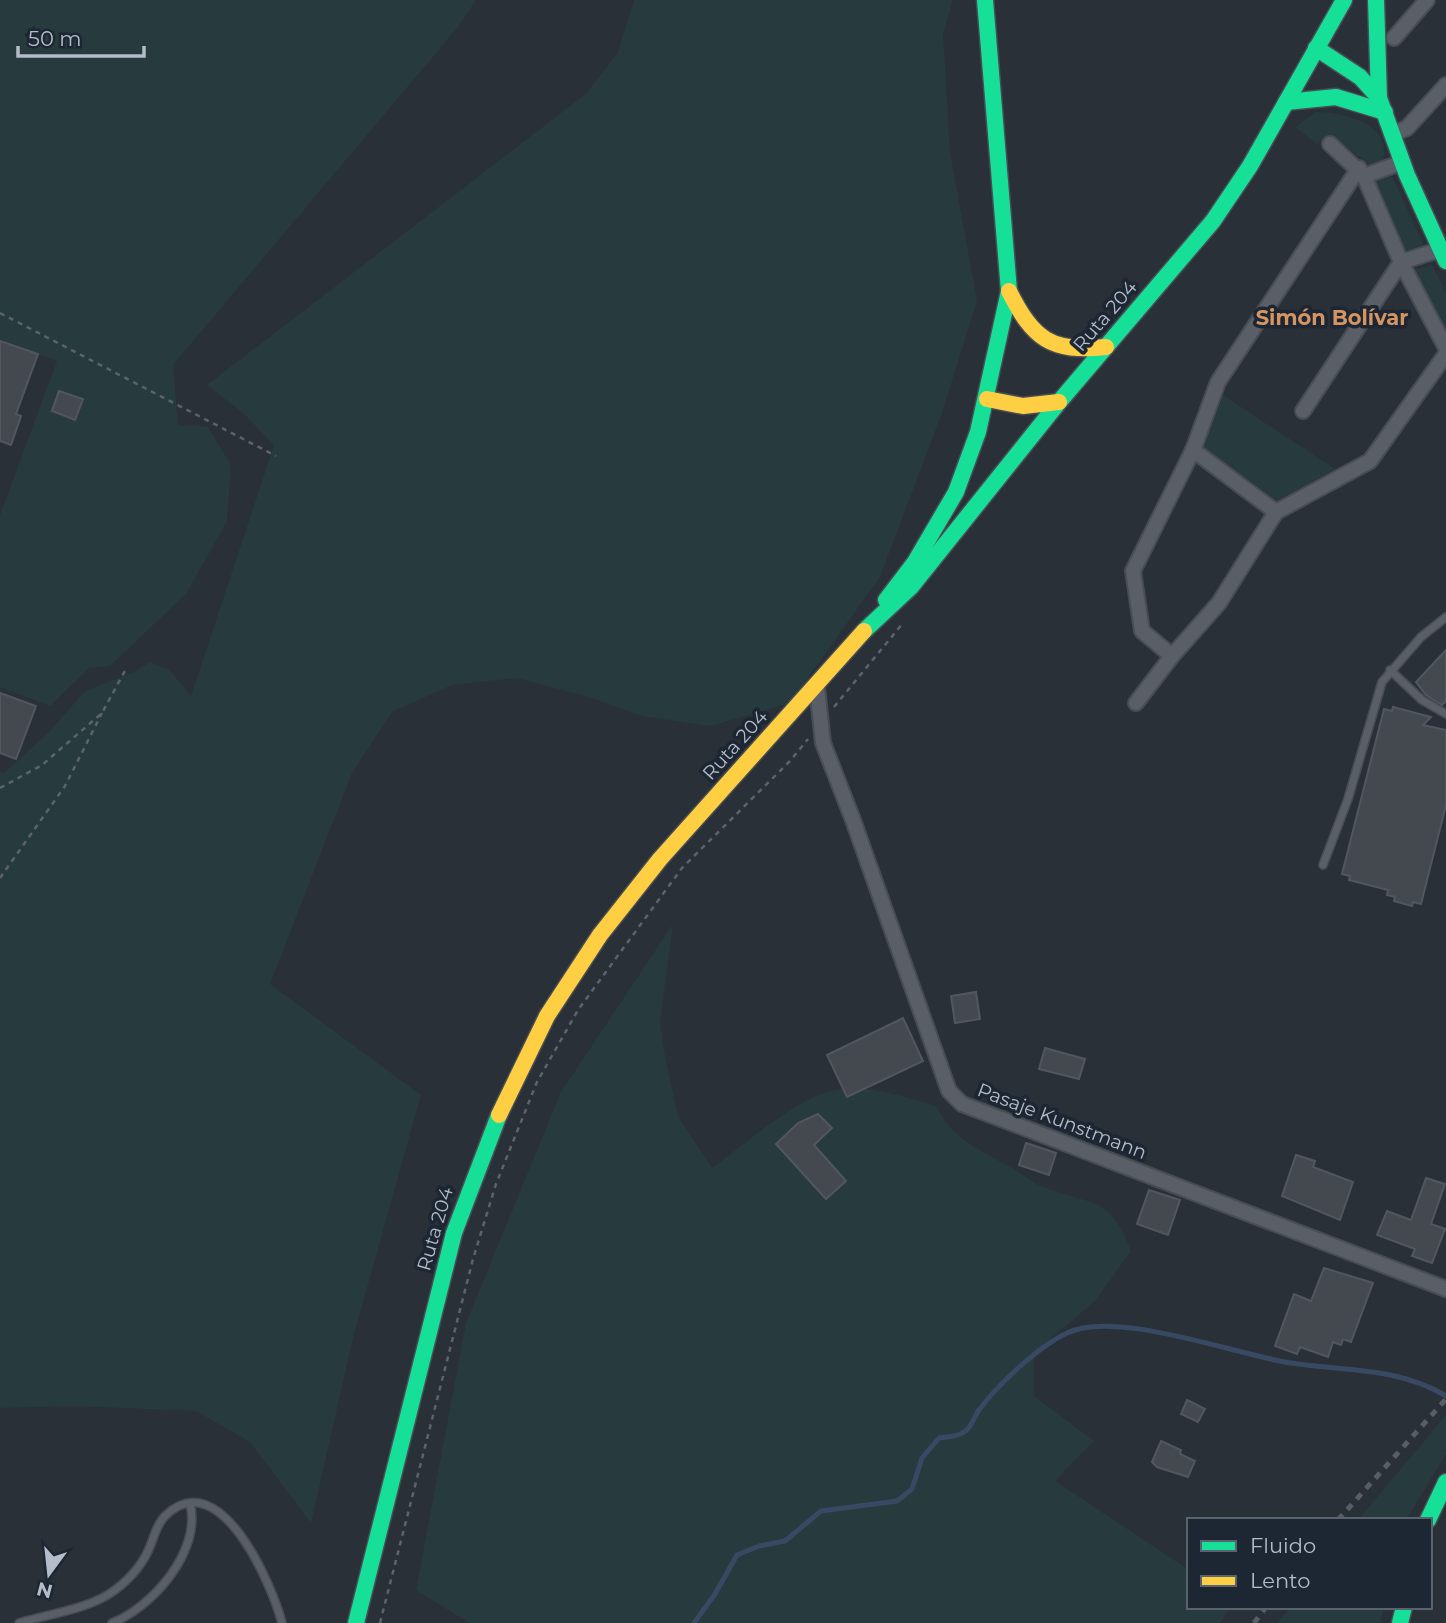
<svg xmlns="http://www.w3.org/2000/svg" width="1446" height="1623" viewBox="0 0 1446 1623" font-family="Montserrat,sans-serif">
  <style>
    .green { fill: #273a3e }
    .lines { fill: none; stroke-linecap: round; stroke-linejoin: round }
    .stream { stroke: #384963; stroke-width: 5 }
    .building { fill: #444950; stroke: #52575f; stroke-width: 2 }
    .lane-casing { stroke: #484c53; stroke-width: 10 }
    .street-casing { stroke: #484c53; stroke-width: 18 }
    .fast-casing { stroke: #484c53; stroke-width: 19 }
    .slow-casing { stroke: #484c53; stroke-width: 19 }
    .path { stroke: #5d636a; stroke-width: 2.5; stroke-dasharray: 5 5; stroke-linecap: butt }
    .lane { stroke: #5a5e66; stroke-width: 7 }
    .street { stroke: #5a5e66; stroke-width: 14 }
    .fast { stroke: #16e098; stroke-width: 16 }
    .slow { stroke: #ffcf43; stroke-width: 16 }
    .rail { stroke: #595d64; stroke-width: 5; stroke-dasharray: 7 7; stroke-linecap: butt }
    .labels { text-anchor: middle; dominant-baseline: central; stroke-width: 7; stroke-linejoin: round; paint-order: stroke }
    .street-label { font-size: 19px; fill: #b4bcc9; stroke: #1d2633 }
    .neighbourhood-label { font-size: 21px; font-weight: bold; fill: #d59563; stroke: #1d2633 }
  </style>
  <rect width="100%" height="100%" fill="#2a3038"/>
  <g class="green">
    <polygon points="0,0 476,0 458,27 173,365 178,425 208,427 231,465 227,521 186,594 110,666 89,668 50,706 0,687 0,515 57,361 0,341"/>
    <polygon points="634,0 953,0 943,34 950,152 977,301 942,413 880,577 790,703 711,726 642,716 589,697 517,678 452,685 392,712 352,773 270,984 421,1095 353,1338 311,1523 250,1442 196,1411 72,1406 0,1408 0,772 4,773 49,732 85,691 134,672 150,662 169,670 191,696 274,445 243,413 207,385 587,93 618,52"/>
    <path d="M1316 112C1341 112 1393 123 1383 160L1369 164 1332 136 1324 137 1317 144 1295 127Z"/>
    <polygon points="1392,176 1424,246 1405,251 1374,182"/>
    <polygon points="1432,265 1446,292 1446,331 1413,270"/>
    <polygon points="1223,395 1335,469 1277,501 1203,447"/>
    <path d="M673 924 660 1022 666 1062 678 1116 712 1168C746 1144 799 1094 841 1089 873 1086 906 1097 936 1106 953 1140 982 1151 1014 1169 1023 1174 1031 1182 1041 1186 1089 1206 1110 1193 1131 1251L1096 1300 1034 1353V1396L1094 1441 1055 1481 1189 1570V1607H1231L1220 1623H469L416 1590 466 1323 561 1092Z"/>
    <polygon points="1446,1415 1446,1454 1406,1520 1358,1520"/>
    <polygon points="1290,1607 1384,1607 1381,1623 1278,1623"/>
  </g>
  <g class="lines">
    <path class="stream" d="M694 1623 715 1594 737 1555 759 1546 785 1541 821 1511 897 1501 912 1489 922 1458 939 1438C945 1437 954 1437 960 1434 971 1430 973 1419 979 1410 998 1384 1038 1347 1067 1333 1115 1309 1237 1355 1291 1363 1343 1371 1399 1367 1446 1396"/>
  </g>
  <g class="building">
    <polygon points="0,341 38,354 16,414 21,416 11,445 0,441"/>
    <polygon points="59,391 83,399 75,420 52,411"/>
    <polygon points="1446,650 1446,701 1442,705 1426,695 1416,682"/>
    <polygon points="0,693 36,706 16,759 0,753"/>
    <polygon points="1393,707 1431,717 1423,725 1446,730 1446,805 1421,904 1413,902 1412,906 1394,901 1395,897 1387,895 1388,890 1349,880 1350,876 1342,874 1384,709 1392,711"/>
    <polygon points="976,992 980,1019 955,1023 951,996"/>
    <polygon points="903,1018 923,1061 847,1097 827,1055"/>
    <polygon points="1045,1048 1085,1059 1079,1079 1039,1069"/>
    <polygon points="818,1114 832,1128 814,1145 846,1181 826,1199 776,1144 798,1123"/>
    <polygon points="1026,1143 1056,1153 1049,1175 1019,1165"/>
    <polygon points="1296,1155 1315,1161 1313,1167 1353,1182 1340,1220 1282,1196"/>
    <polygon points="1426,1178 1445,1184 1431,1224 1445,1229 1432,1263 1412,1256 1415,1249 1377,1235 1387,1211 1411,1220"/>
    <polygon points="1149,1190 1180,1200 1168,1235 1137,1224"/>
    <polygon points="1324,1268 1373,1283 1351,1342 1343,1339 1341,1345 1333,1342 1328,1357 1300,1347 1297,1354 1275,1346 1294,1294 1311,1301"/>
    <polygon points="1187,1400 1205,1409 1198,1422 1181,1414"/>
    <polygon points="1161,1441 1181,1450 1180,1454 1195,1461 1188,1477 1157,1467 1152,1462"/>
  </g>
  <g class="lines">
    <g class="lane-casing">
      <g id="lane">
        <polyline points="1390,670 1422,700 1446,714"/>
        <polyline points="1323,865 1348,799 1382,682 1421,637 1446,617"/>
        <path d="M19 1623C49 1614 90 1609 115 1590 131 1578 144 1563 151 1544 155 1534 157 1524 165 1516 220 1462 272 1585 282 1623"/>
        <path d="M112 1623C153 1607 202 1550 190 1504"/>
      </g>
    </g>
    <g class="street-casing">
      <g id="street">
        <polyline points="1394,38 1427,0"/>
        <polyline points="1393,134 1407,128 1446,85"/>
        <polyline points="1330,144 1364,176 1401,262 1446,348"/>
        <polyline points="1364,176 1403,162"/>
        <polyline points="1303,411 1401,262 1439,250"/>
        <polyline points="1193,450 1276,512"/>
        <polyline points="1172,656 1142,631 1133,571 1193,450 1218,382 1359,168"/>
        <polyline points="817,687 823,743 853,820 949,1091 962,1104 1446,1289"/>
        <polyline points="1136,703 1172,656 1219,603 1276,512 1370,461 1446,354"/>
      </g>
    </g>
    <g class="fast-casing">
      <g id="fast">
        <polyline points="1376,0 1379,98"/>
        <polyline points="1316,48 1360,77 1379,98 1407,175 1446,261"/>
        <polyline points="1286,102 1336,97 1385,112"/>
        <polyline points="886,600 915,562 956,492 978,432 1009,291 985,0"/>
        <polyline points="864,631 911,587 1059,402 1213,221 1250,166 1344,0"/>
        <polyline points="1428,1520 1446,1482"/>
        <polyline points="356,1623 454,1233 499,1115"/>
        <polyline points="1400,1623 1404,1607"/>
      </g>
    </g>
    <g class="slow-casing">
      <g id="slow">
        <path d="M1009 291C1033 339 1051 353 1106 347"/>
        <polyline points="987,399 1023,406 1059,402"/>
        <polyline points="499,1115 547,1016 600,935 660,859 864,631"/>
      </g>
    </g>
    <g class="path">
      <polyline points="0,313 276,456"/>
      <polyline points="1090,329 1103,317"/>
      <polyline points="834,707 903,623"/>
      <polyline points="0,788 42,765 102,713 127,667"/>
      <polyline points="0,878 65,786 102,713"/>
      <polyline points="380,1623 473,1259 496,1184 537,1082 578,1010 682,868 790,761 808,739"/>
    </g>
    <use href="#lane" class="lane"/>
    <use href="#street" class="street"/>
    <use href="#fast" class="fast"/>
    <use href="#slow" class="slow"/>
    <g class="rail">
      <polyline points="1338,1520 1446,1399"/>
      <polyline points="1254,1623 1266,1607"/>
    </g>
  </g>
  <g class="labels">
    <g class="street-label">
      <text transform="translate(1105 316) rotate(-49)">Ruta 204</text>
      <text transform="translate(735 745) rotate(-48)">Ruta 204</text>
      <text transform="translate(1062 1121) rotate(21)">Pasaje Kunstmann</text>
      <text transform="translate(435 1229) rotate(-74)">Ruta 204</text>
    </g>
    <g class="neighbourhood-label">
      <text x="1332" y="317">Simón Bolívar</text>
    </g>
  </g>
  <rect x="1187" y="1518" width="245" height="91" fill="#1d2633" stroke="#59626f" stroke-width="2"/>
  <rect x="1201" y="1541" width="35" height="10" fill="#16e098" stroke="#59626f" stroke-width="2"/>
  <text x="1250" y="1553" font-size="21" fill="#b4bcc9">Fluido</text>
  <rect x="1201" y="1576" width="35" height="10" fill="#ffcf43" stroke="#59626f" stroke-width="2"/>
  <text x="1250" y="1588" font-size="21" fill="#b4bcc9">Lento</text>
  <g transform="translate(49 1574) rotate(195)" stroke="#1d2633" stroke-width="5" paint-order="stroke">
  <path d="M0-5L12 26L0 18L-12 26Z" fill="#b4bcc9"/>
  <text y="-10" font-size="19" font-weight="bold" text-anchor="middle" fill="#b4bcc9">N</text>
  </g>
  <path d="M18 46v10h126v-10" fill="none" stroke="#b4bcc9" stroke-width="3.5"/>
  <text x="28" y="46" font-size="21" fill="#b4bcc9" stroke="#1d2633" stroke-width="5" paint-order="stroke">50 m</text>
</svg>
